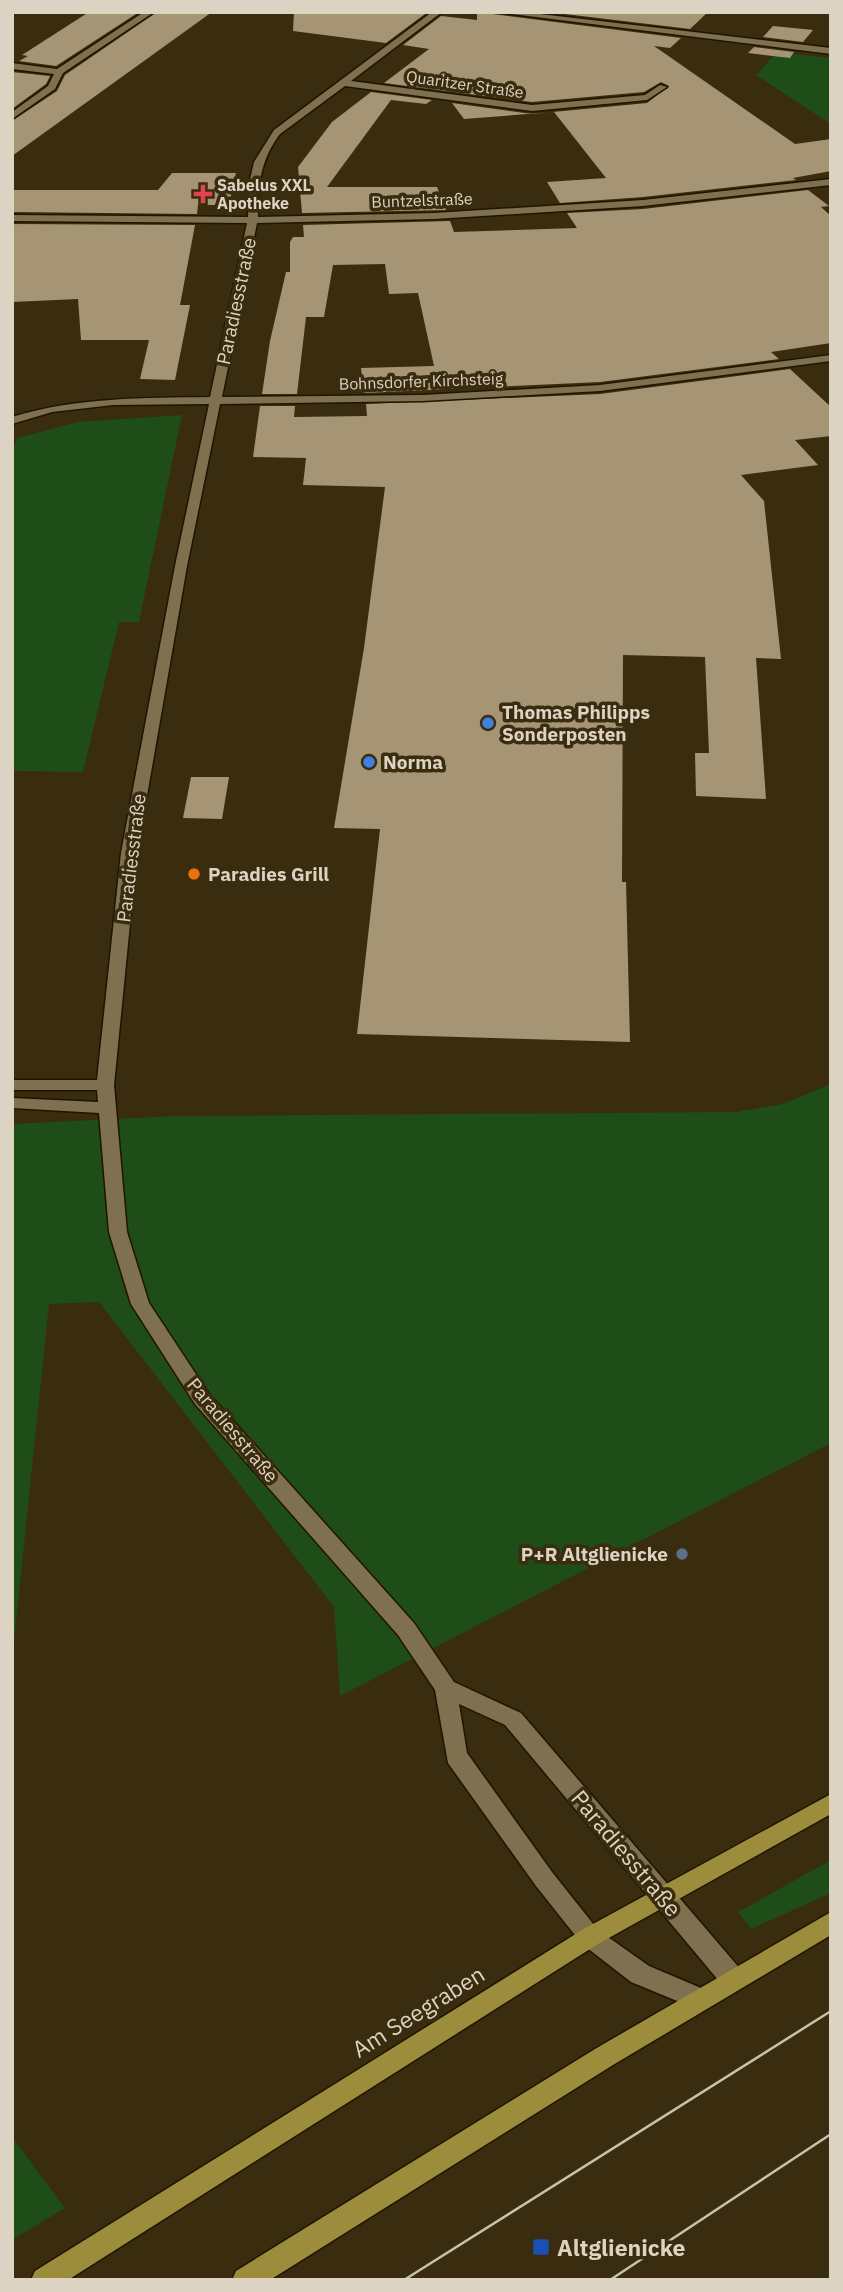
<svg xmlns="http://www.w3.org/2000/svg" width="843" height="2292" viewBox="0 0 843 2292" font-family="'IBM Plex Sans',sans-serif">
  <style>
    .green { fill: #1f4d17 }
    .building { fill: #a59574 }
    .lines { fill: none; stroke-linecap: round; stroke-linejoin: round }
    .minor-casing { stroke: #1f1501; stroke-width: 3 }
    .major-casing { stroke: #1f1501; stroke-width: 3 }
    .minor { fill: #7f7050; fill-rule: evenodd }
    .major { fill: #9c8d3c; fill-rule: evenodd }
    .tram { stroke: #c9c0ad; stroke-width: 2.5 }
    .health-dot { fill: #e0444e; stroke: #3a2c0e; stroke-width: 2.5 }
    .shop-dot { fill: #3f7fe0; stroke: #3a2c0e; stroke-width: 2.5 }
    .food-dot { fill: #e8710a; stroke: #3a2c0e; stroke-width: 2.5 }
    .service-dot { fill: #5c6f8a; stroke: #3a2c0e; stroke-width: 2.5 }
    .transit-dot { fill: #1a4fb4; stroke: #3a2c0e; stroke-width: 2.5 }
    .labels { text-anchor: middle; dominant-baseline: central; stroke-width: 7; stroke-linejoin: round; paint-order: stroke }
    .far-street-label { font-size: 16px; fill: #dcd3c2; stroke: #3a2c0e }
    .far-poi-label { font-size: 16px; font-weight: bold; fill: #dcd3c2; stroke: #3a2c0e; text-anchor: start }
    .street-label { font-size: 19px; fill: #dcd3c2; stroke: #3a2c0e }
    .poi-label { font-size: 19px; font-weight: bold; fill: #dcd3c2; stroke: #3a2c0e; text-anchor: start }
    .near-street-label { font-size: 23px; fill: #dcd3c2; stroke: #3a2c0e }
    .near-poi-label { font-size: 23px; font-weight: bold; fill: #dcd3c2; stroke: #3a2c0e; text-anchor: start }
  </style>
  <rect width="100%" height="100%" fill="#3a2c0e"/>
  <g class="green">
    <polygon points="777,52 831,58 831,124 756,75"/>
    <polygon points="182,415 139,622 119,622 83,772 12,771 12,453 17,438 78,422"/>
    <polygon points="831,1084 831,1443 340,1696 334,1607 99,1302 49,1304 12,1660 12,1124 176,1116 736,1112 783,1104"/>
    <polygon points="831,1860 831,1893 751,1929 738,1912"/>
    <polygon points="12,2137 65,2208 12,2240"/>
  </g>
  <g class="building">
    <polygon points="89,12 139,12 56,66 19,61 28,56 22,55"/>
    <polygon points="157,12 212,12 12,156 12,121 57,91 65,75"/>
    <polygon points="294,12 408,12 425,14 386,43 293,31"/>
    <polygon points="477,12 681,38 670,48 654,46 795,144 831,139 831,171 793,178 796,180 643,197 560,203 547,182 606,178 554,112 464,119 452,103 532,114 647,103 669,86 661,82 644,92 532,102 384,83 429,49 403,45 441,16 477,20"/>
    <polygon points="548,12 708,12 690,29"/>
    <polygon points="773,26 813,30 803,42 763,37"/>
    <polygon points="754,47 794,52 790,58 748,53"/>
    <polygon points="12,72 50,76 46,84 12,109"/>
    <polygon points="371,92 432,100 426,104 391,100 327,187 437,187 446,210 302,213 298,167 332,122"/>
    <polygon points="172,173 236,173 229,205 198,205 197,214 12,212 12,190 158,190"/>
    <polygon points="808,190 829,206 821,207 831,216 831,343 771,352 779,359 600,382 364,393 361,368 434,366 418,293 389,294 385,264 333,265 324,317 306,317 297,394 262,394 270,341 286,272 290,272 290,242 293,237 304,237 303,225 450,221 454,232 577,228 567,213 643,209"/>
    <polygon points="12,224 195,225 180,305 190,305 175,380 140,379 149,340 81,340 78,299 12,302"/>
    <polygon points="790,369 831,407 831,436 795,440 818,465 741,475 764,501 781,659 756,658 766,799 696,796 695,753 709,753 705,657 623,655 622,882 626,882 630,1042 357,1034 380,829 334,828 364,648 385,487 303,485 306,458 253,457 260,406 295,406 294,417 367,416 366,404 600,394"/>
    <polygon points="191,777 229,777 222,819 183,818"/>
  </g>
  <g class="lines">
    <g class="minor-casing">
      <g id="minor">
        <polygon points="144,12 154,12 63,73 55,89 12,119 12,112 48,86 54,74 12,69 12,63 57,69"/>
        <path d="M432 12H442L351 81 532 105 645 95 660 85 667 87 647 100 532 111 345 86 280 134C261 159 257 186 258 217L434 213 643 200 831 179V185L643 206 434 219 257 223 222 397 423 395 600 385 831 355V361L600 391 423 401 220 404 187 566 137 853 114 1085 127 1232 149 1303 209 1394 414 1623 454 1682 521 1713 742 1971 745 1979 742 1987 733 1990 724 1987 505 1725 459 1704 467 1753 552 1872 598 1930 649 1966 708 1991 711 1999 708 2007 699 2010 631 1982 582 1944 536 1886 448 1763 435 1690 398 1635 195 1404 131 1304 109 1232 99 1113 12 1108V1098L98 1102 97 1090H12V1080H97L121 853 175 566 209 404 113 405 52 412 12 424V417C77 397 143 398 210 397L247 223 12 221V215L248 217 249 184 254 162 274 130Z"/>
        <polygon points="496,12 523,12 831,48 831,54"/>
      </g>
    </g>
    <g class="major-casing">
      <g id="major">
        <polygon points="831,1794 831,1814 598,1944 68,2280 31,2280 35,2271 582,1930"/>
        <polygon points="831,1912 831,1935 613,2065 270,2280 232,2280 236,2271 595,2049"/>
      </g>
    </g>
    <use href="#minor" class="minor"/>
    <use href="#major" class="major"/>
    <g class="tram">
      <polyline points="404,2280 831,2011"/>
      <polyline points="610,2280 831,2134"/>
    </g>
  </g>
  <path class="health-dot" d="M199.5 183.5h7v7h7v7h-7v7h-7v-7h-7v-7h7z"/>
  <g class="shop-dot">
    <circle cx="488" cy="723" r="7"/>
    <circle cx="369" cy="762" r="7"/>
  </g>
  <circle class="food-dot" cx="194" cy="874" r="7"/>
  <circle class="service-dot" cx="682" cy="1554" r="7"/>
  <rect class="transit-dot" x="532" y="2238" width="18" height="18" rx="3.5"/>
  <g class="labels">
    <g class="far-street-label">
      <text transform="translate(465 84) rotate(8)">Quaritzer Straße</text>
      <text transform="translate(422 200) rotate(-2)">Buntzelstraße</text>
      <text transform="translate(421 381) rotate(-2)">Bohnsdorfer Kirchsteig</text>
    </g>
    <g class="far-poi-label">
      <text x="217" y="185">Sabelus XXL<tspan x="217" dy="18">Apotheke</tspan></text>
    </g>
    <g class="street-label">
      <text transform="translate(236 301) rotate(-78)">Paradiesstraße</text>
      <text transform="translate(131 858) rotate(-83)">Paradiesstraße</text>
      <text transform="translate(233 1430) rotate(50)">Paradiesstraße</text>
    </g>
    <g class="poi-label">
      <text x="502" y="712">Thomas Philipps<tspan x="502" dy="22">Sonderposten</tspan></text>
      <text x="383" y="762">Norma</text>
      <text x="208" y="874">Paradies Grill</text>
      <text x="668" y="1554" text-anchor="end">P+R Altglienicke</text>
    </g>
    <g class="near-street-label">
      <text transform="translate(627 1853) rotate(50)">Paradiesstraße</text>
      <text transform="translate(418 2011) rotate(-32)">Am Seegraben</text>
    </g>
    <g class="near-poi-label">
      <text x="557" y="2247">Altglienicke</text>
    </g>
  </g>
  <rect width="843" height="2292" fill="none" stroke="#dcd3c2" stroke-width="28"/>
</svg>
